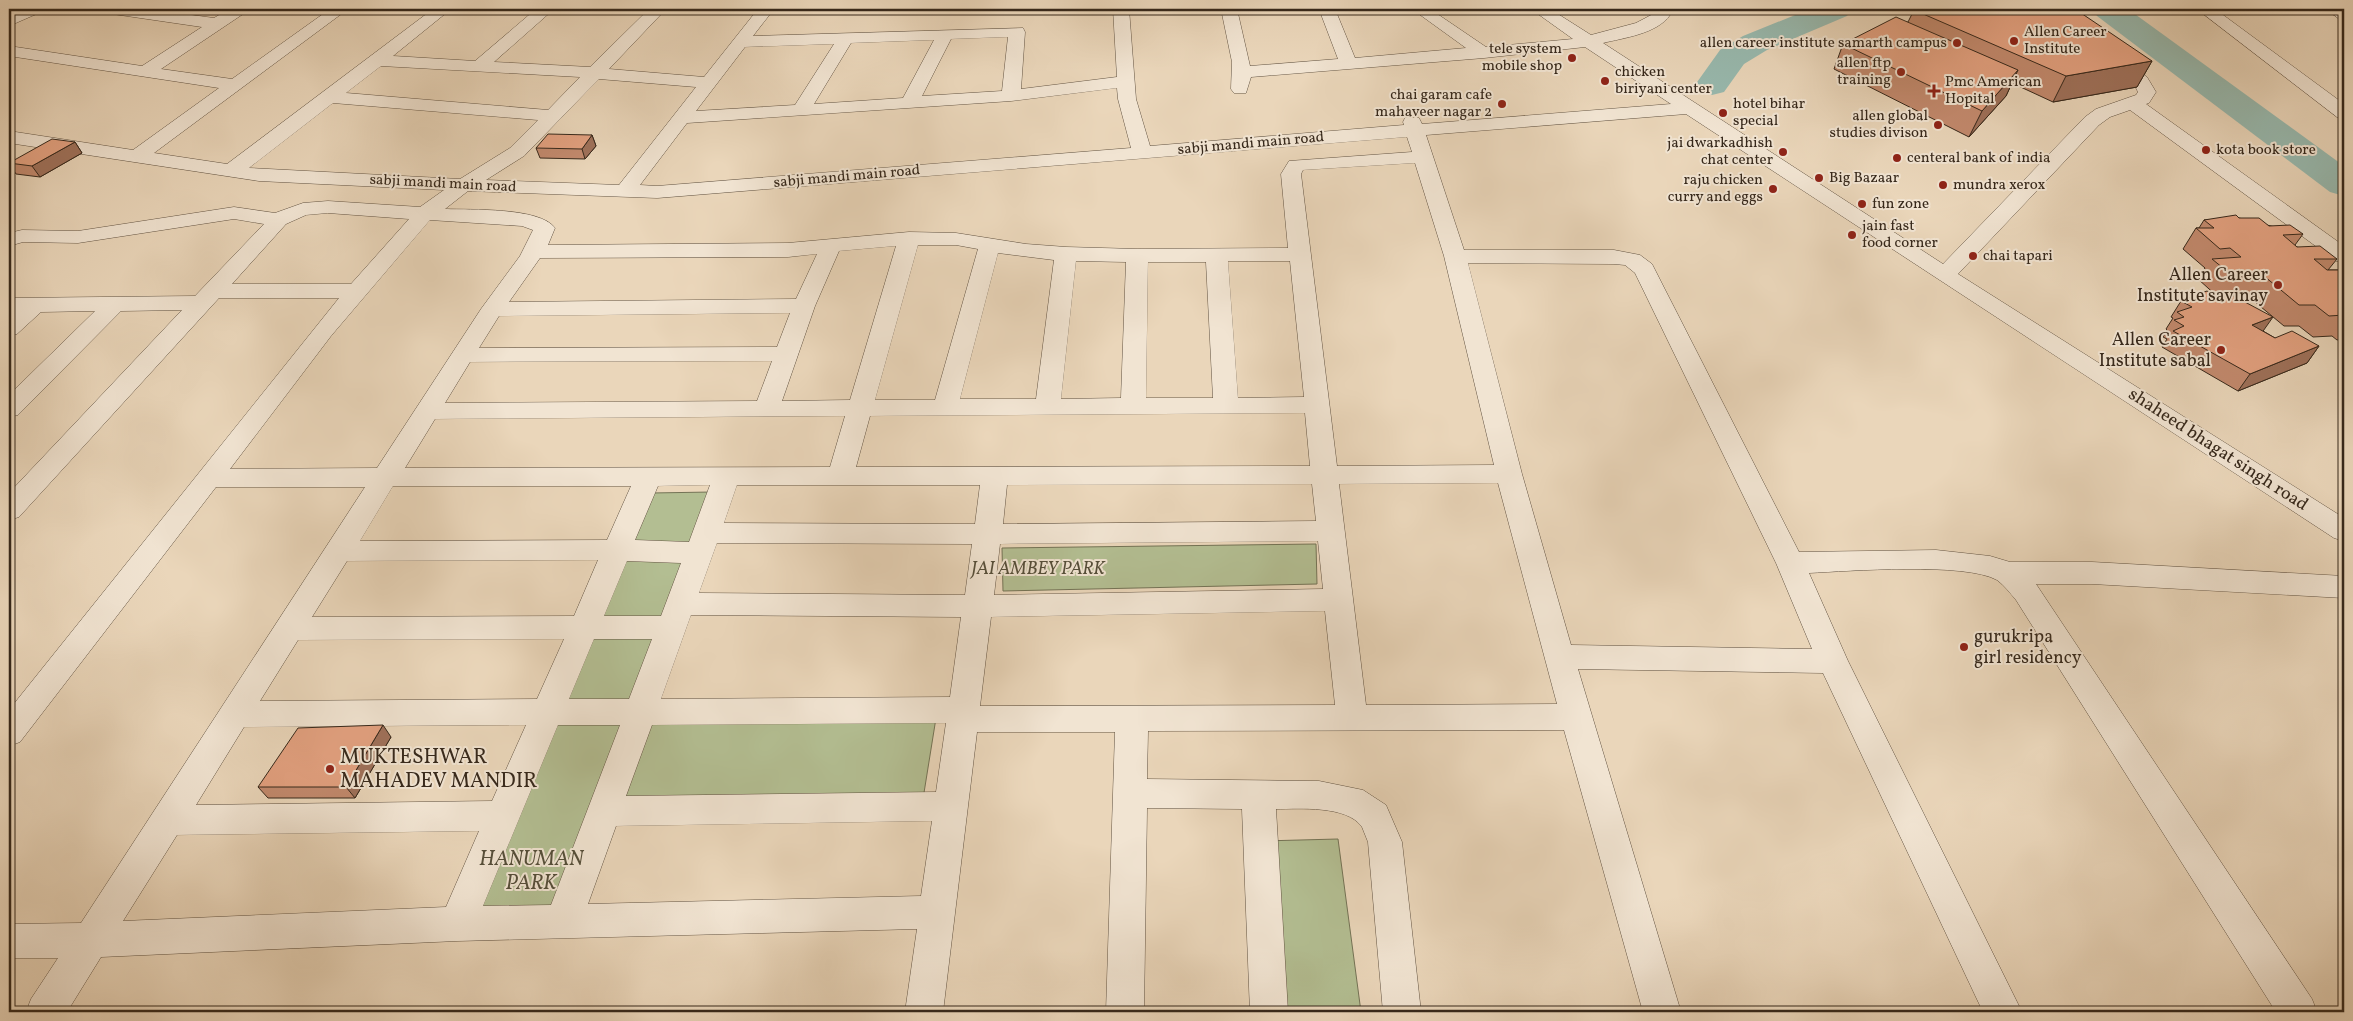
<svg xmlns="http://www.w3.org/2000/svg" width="2353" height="1021" viewBox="0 0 2353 1021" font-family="Vollkorn,serif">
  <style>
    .green { fill: #b3be92; stroke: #747356 }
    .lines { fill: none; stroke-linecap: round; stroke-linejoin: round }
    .river { fill: #98b9ae; fill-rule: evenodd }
    .minor-casing { stroke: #635443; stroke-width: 1 }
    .minor { fill: #f1e4d2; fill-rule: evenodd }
    .wall { fill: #c38a6e; stroke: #36281b }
    .shaded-wall { fill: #9f715a; stroke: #36281b }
    .building { fill: #e3a180; stroke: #36281b }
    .poi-dot { fill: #8f2418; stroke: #f1e4d2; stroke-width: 2 }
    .labels { text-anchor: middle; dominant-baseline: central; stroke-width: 4; stroke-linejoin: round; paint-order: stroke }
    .far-poi-label { font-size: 15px; fill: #36281b; stroke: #f1e4d2; text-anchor: start }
    .far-street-label { font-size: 15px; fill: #36281b; stroke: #f1e4d2 }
    .poi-label { font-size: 18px; fill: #36281b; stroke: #f1e4d2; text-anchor: end }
    .street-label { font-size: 18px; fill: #36281b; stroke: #f1e4d2 }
    .park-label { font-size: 18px; font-style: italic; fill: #554e39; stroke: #f1e4d2 }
    .near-poi-label { font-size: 21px; fill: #36281b; stroke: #f1e4d2; text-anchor: start }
    .near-park-label { font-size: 21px; font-style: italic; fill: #554e39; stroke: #f1e4d2 }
  </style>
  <rect width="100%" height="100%" fill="#ead6ba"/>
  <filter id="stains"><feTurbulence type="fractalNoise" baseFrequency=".004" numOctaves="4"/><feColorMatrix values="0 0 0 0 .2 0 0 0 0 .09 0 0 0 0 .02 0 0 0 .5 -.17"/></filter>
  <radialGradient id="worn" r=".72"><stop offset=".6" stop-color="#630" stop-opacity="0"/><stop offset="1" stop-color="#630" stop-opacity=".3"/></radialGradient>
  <g class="green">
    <polygon points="712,492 555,913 473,913 651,493"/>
    <polygon points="1316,544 1317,584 1003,591 1002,548"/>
    <polygon points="936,718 923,799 624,801 652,720"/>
    <polygon points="1338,839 1361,1012 1277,1012 1262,841"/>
  </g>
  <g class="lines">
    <g class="river">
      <polygon points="1810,9 1852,9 1847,16 1767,50 1744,64 1724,92 1712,95 1700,92 1695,85 1720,50 1743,36"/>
      <polygon points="2092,9 2128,9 2344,166 2344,196 2330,192 2097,16"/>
    </g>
    <g class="minor-casing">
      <g id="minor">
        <polygon points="22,9 43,9 41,12 9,26 9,15"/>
        <path d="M105 9H146L214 18 229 9H248L246 12 161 69 232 79 330 9H348L154 153 227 164 433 9H451L393 56 475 61 536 9H554L494 62 590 67 649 9H666L609 69 704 77 758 9H774L753 36 1023 28 1025 32 1021 89 1117 77 1113 9H1129L1136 99 1150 146 1404 125 1403 122 1405 118H1419L1422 124 1671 104 1585 47 1484 58 1251 77 1246 93H1234L1231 89 1232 62 1221 9H1237L1250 66 1338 59 1319 9H1335L1355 58 1466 48 1412 9H1430L1486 47 1573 39 1531 9H1550L1591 35 1636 23 1653 14 1651 9H1667L1670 15C1657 34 1623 38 1603 43L1943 264 2085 117 2096 109 2136 95 2138 92 2134 84 2103 60 2106 56H2118L2147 77 2156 92 2149 103 2146 104 2344 246V262L2336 261 2130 110 2110 117 2099 125 1958 274 2344 518V541L2334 538 1686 114 1426 135 1464 250H1614L1640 255 1652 264 1799 552 1936 550 1990 556 2010 562H2092L2344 576V598L2092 584H2036L2312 999 2317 1012H2276L2016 600C2010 593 2004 585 1997 580 1965 562 1849 571 1809 573L1848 661 2022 1012H1983L1823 673 1578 669 1681 1012H1643L1564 730 1148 731 1147 779 1319 781 1363 790 1386 805 1402 842 1421 1012H1383L1368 842C1366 837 1364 832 1362 827 1347 805 1299 809 1276 809L1288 1012H1250L1242 809 1147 808 1144 1012H1106L1115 732H977L943 1012H905L917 929 457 941 101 957 67 1012H26L31 999 58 958H9V924L81 923 365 487H216L20 742 9 746V710L339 298H219L19 517 9 520V493L182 310 121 311 18 415 9 417V395L95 311 41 312 17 334 9 336V317L14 312H9V298L195 296 264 224 234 219 78 243 23 242 9 246V233L22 230 78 231 234 207 275 213 303 203 328 201 420 207 444 190 259 181 9 143V131L133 150 219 88 9 56V46L142 66 202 27 113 14ZM1008 37 1002 91 922 96 951 39ZM934 40 903 98 814 104 851 43ZM834 44 795 105 696 111 745 47ZM381 66 580 77 548 110 346 93ZM599 79 696 87 619 185 486 180 524 156ZM1117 88 1118 99 1131 148 657 186 640 185 687 123 1011 101ZM333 103 538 120 510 148 460 179 249 168ZM1407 137 1412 152 1289 161 1281 174 1288 248 1137 249 1066 247 1026 244 956 233 909 232 788 243 548 245 555 228C540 207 470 210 445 209L468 191 657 198ZM1415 163 1444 256 1494 465 1337 466 1301 174 1303 170ZM328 213 409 219 351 284H232L286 224 306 215ZM430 220 522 226 533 230 520 256 481 309 377 468 230 469 331 336ZM918 245H956L978 249 935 400H875ZM896 246 850 400 782 401 815 306 839 251ZM998 253 1054 260 1036 399H960ZM817 254 796 299 509 302 540 258 788 257ZM1076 261 1126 262 1121 398 1061 399ZM1228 261H1290L1304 397 1238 398ZM1148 262H1206L1213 398H1146ZM1468 263 1614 264 1625 265 1635 273 1776 563 1812 649 1571 645 1522 474ZM790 313 777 347 479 348 499 316ZM772 361 757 401 445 403 470 362ZM1305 413 1310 466 856 467 870 416ZM845 416 830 467 405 468 435 419ZM1498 483 1557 704 1366 705 1339 484ZM1312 484 1316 521 1003 524 1007 485ZM710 485 689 542 635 540 658 486ZM737 485H980L975 524 724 523ZM393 486H631L607 540 360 541ZM1318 541 1323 589 994 595 1000 544ZM717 543 972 544 965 595 699 593ZM598 560 574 616 312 617 347 561ZM627 561 681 563 661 616H604ZM1325 611 1335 705 980 706 991 617ZM691 615 961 617 950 697 661 699ZM564 639 537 699 260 701 298 640ZM594 639H652L629 699H569ZM946 723 936 792 626 796 652 725ZM526 725 492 801 196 805 244 727ZM558 725H620L551 905 483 906ZM932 821 921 896 588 904 616 826ZM479 831 446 907 123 921 177 835Z"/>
        <polygon points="2197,9 2215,9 2344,104 2344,119 2337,117"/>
        <polygon points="2326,9 2344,9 2344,20 2338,18"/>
      </g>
    </g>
    <use href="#minor" class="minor"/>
  </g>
  <g class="wall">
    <polygon points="1914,10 2152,61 2137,87 2053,102 2012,83 2006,96 1969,137 1834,69 1843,44 1908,22"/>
    <polygon points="592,135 596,146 585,159 540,158 536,148"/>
    <polygon points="75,142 82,153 40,177 16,174 9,163"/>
    <polygon points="2239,218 2303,234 2295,245 2297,247 2337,259 2328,270 2344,270 2344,339 2337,340 2332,336 2313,337 2299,326 2284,326 2249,297 2236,297 2263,331 2275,338 2319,346 2307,363 2238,391 2162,347 2167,339 2163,337 2167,330 2166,329 2173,318 2171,317 2181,301 2219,298 2198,279 2205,268 2183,249 2196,228 2199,228 2204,220"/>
    <polygon points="391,737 355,798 268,798 258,787"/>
  </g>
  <g class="shaded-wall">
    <polygon points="2152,61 2137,87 2053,102 2066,76"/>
    <polygon points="2018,70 2006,96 1969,137 1982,111"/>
    <polygon points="592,135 596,146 585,159 582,149"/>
    <polygon points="75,142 82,153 40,177 32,166"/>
    <polygon points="2273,317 2261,334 2252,325"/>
    <polygon points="2319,346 2307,363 2238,391 2250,374"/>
    <polygon points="383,725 391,737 355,798 346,787"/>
  </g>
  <g class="building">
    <polygon points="1916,9 2075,9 2152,61 2066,76 1914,10"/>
    <polygon points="1896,17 2018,70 1982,111 1843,44"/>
    <polygon points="548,134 592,135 582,149 536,148"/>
    <polygon points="52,139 75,142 32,166 9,163"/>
    <polygon points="2236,215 2239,218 2259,218 2269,226 2290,225 2303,234 2283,235 2297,247 2320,246 2337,259 2314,259 2327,270 2344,270 2344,315 2329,316 2315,305 2299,305 2264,276 2234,277 2212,259 2241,257 2230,248 2220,249 2196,228 2214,228 2204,220"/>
    <polygon points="2207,291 2219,298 2230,294 2273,317 2252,325 2275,338 2292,331 2319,346 2250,374 2173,331 2184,326 2174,320 2184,317 2177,312 2192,307 2181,301"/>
    <polygon points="383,725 346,787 258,787 298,728"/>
  </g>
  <g class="poi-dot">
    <circle cx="2014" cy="41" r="5"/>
    <circle cx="1957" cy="43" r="5"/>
    <circle cx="1572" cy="58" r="5"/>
    <circle cx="1901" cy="72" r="5"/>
    <circle cx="1605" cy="81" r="5"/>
    <path d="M1931.5 83.5h5v5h5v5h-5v5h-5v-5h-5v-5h5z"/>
    <circle cx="1502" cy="104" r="5"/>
    <circle cx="1723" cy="113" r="5"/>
    <circle cx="1938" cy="125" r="5"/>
    <circle cx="2206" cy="150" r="5"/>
    <circle cx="1783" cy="152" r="5"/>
    <circle cx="1897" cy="158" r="5"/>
    <circle cx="1819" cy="178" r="5"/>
    <circle cx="1943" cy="185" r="5"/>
    <circle cx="1773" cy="189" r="5"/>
    <circle cx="1862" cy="204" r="5"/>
    <circle cx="1852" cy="235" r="5"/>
    <circle cx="1973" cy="256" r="5"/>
    <circle cx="2278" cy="285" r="5"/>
    <circle cx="2221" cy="350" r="5"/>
    <circle cx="1964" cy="647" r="5"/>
    <circle cx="330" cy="769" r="5"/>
  </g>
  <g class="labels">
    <g class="far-poi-label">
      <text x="2024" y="32">Allen Career<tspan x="2024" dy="17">Institute</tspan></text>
      <text x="1947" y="43" text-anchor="end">allen career institute samarth campus</text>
      <text x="1562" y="49" text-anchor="end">tele system<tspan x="1562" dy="17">mobile shop</tspan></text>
      <text x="1891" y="63" text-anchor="end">allen ftp<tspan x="1891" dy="17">training</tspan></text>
      <text x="1615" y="72">chicken<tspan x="1615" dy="17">biriyani center</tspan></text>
      <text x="1945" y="82">Pmc American<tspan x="1945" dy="17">Hopital</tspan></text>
      <text x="1492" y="95" text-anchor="end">chai garam cafe<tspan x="1492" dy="17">mahaveer nagar 2</tspan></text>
      <text x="1733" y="104">hotel bihar<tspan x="1733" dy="17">special</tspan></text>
      <text x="1928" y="116" text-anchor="end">allen global<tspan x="1928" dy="17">studies divison</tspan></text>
      <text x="1773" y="143" text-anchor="end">jai dwarkadhish<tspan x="1773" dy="17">chat center</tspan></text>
      <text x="2216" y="150">kota book store</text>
      <text x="1907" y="158">centeral bank of india</text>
      <text x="1829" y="178">Big Bazaar</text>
      <text x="1763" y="180" text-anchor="end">raju chicken<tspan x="1763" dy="17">curry and eggs</tspan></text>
      <text x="1953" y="185">mundra xerox</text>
      <text x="1872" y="204">fun zone</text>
      <text x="1862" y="226">jain fast<tspan x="1862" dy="17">food corner</tspan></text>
      <text x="1983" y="256">chai tapari</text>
    </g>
    <g class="far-street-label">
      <text transform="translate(1251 144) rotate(-5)">sabji mandi main road</text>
      <text transform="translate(847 177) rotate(-5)">sabji mandi main road</text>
      <text transform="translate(443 184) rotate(3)">sabji mandi main road</text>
    </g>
    <g class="poi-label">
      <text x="2268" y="275">Allen Career<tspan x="2268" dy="21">Institute savinay</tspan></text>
      <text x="2211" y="340">Allen Career<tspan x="2211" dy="21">Institute sabal</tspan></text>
      <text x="1974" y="637" text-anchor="start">gurukripa<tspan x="1974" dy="21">girl residency</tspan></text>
    </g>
    <g class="street-label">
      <text transform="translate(2218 450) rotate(33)">shaheed bhagat singh road</text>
    </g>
    <g class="park-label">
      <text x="1038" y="569">JAI AMBEY PARK</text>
    </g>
    <g class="near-poi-label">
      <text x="340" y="757">MUKTESHWAR<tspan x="340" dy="24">MAHADEV MANDIR</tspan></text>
    </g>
    <g class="near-park-label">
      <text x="531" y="859">HANUMAN<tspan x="531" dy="24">PARK</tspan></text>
    </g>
  </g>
  <rect width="2353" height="1021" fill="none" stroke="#ead6ba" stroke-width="30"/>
  <rect x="10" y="10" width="2333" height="1001" fill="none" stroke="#36281b" stroke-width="2.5"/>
  <rect x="15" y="15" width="2323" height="991" fill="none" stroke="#36281b"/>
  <rect width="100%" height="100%" filter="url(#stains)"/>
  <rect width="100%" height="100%" fill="url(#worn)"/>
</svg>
